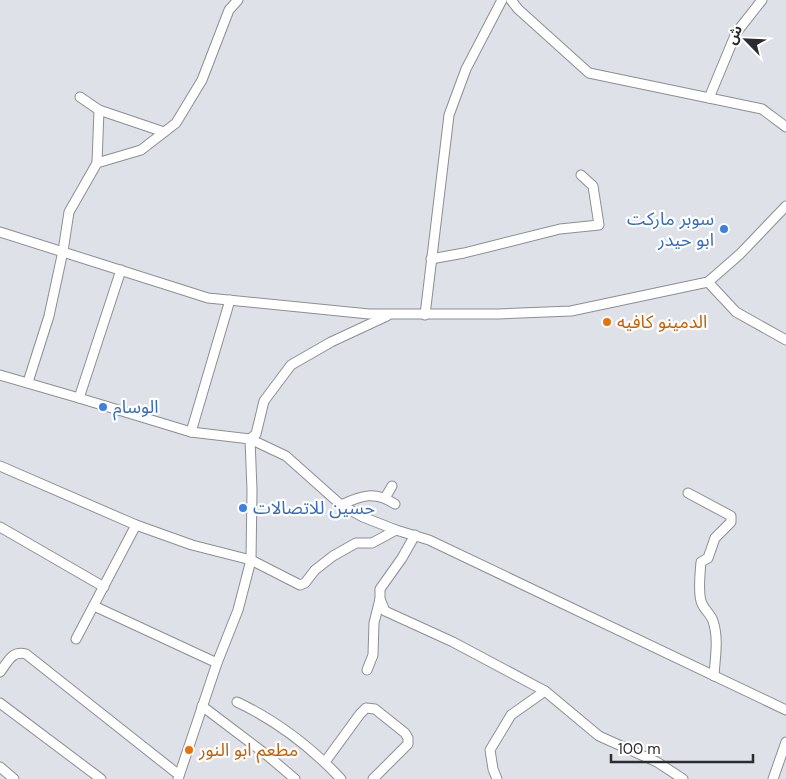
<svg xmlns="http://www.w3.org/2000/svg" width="786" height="779" viewBox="0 0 786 779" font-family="'DM Sans','Noto Sans Arabic',sans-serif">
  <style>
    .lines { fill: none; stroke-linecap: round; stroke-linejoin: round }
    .minor-casing { stroke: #8c8e95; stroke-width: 11 }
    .minor { stroke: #fff; stroke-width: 9 }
    .shop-dot { fill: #3f7fe0; stroke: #fff; stroke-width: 2 }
    .food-dot { fill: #e8710a; stroke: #fff; stroke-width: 2 }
    .labels { text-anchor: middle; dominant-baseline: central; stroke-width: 4.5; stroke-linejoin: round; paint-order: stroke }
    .shop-label { font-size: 18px; fill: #366cbe; stroke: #fff; text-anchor: start }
    .food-label { font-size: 18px; fill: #c56008; stroke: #fff; text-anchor: start }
  </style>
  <rect width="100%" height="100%" fill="#dfe1e8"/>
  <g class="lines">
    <g class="minor-casing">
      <g id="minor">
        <polyline points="511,0 518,9 589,73 762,109 786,127"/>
        <polyline points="80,97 99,110"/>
        <polyline points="709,98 736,33 762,0"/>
        <polyline points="97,163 99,110 164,132"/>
        <polyline points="0,232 208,298 369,314 498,314 571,311 708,282 740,254 786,206"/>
        <polyline points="431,259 464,253 560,229 599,225 593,186 581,175"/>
        <polyline points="708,282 736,312 786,340"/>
        <polyline points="425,315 449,115 466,69 502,0"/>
        <polyline points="0,375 79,398 191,432 250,439 286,456 341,505 363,517 396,530 429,540 786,710"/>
        <polyline points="28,382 49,316 63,251 69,212 97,163 141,150 176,123 202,80 229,10 238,0"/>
        <polyline points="79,398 121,270"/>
        <polyline points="191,432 230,300"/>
        <polyline points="0,466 136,525 192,545 251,560 300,585 305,583 315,570 333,556 356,543 372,543 396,530"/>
        <path d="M688 493 731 516V522L715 538 708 558 701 562C700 574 698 590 701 601 703 609 711 614 713 621 719 639 715 658 714 676"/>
        <polyline points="385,498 392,486"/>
        <path d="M341 505C362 495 375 491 395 504"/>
        <polyline points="0,527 104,587"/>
        <polyline points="415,535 402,558 380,589 380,599 385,611 453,642 545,691 599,736 657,762 683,779"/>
        <polyline points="94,606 217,663"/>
        <polyline points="76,639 136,525"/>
        <polyline points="367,670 373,655 374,623 380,599"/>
        <path d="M0 672C8 662 12 650 26 654L179 775"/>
        <path d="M237 702C277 721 311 747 341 779"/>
        <polyline points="0,703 101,779"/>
        <polyline points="202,706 268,756 295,779"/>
        <polyline points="325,762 360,714 366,708 375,709 405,733 408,738 408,744 373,779"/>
        <polyline points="0,767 14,779"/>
        <polyline points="178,779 217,663 238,610 251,560 252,490 250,439 256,434 264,401 291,365 331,342 387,316"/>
        <polyline points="497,779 493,769 490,750 511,715 545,691"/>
        <polyline points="773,779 786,742"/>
      </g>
    </g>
    <use href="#minor" class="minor"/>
  </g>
  <g class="shop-dot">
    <circle cx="724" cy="229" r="5"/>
    <circle cx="103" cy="407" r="5"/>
    <circle cx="243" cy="508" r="5"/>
  </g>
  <g class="food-dot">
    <circle cx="607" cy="322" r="5"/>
    <circle cx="189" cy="750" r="5"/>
  </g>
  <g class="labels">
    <g class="shop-label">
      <text x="714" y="219" text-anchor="end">سوبر ماركت<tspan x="714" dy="21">ابو حيدر</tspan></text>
      <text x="113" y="407">الوسام</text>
      <text x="253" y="508">حسين للاتصالات</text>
    </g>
    <g class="food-label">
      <text x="617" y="322">الدمينو كافيه</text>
      <text x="199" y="750">مطعم ابو النور</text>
    </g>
  </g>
  <g transform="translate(746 40) rotate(294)" stroke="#ffffff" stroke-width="4" paint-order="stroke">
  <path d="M0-4L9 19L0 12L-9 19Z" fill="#2b2c2f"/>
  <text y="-8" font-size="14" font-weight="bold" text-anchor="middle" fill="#2b2c2f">ش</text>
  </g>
  <path d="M611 754v8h142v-8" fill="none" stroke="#2b2c2f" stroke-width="2.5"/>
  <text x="618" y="754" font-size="15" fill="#2b2c2f" stroke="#ffffff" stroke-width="4" paint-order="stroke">100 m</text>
</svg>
